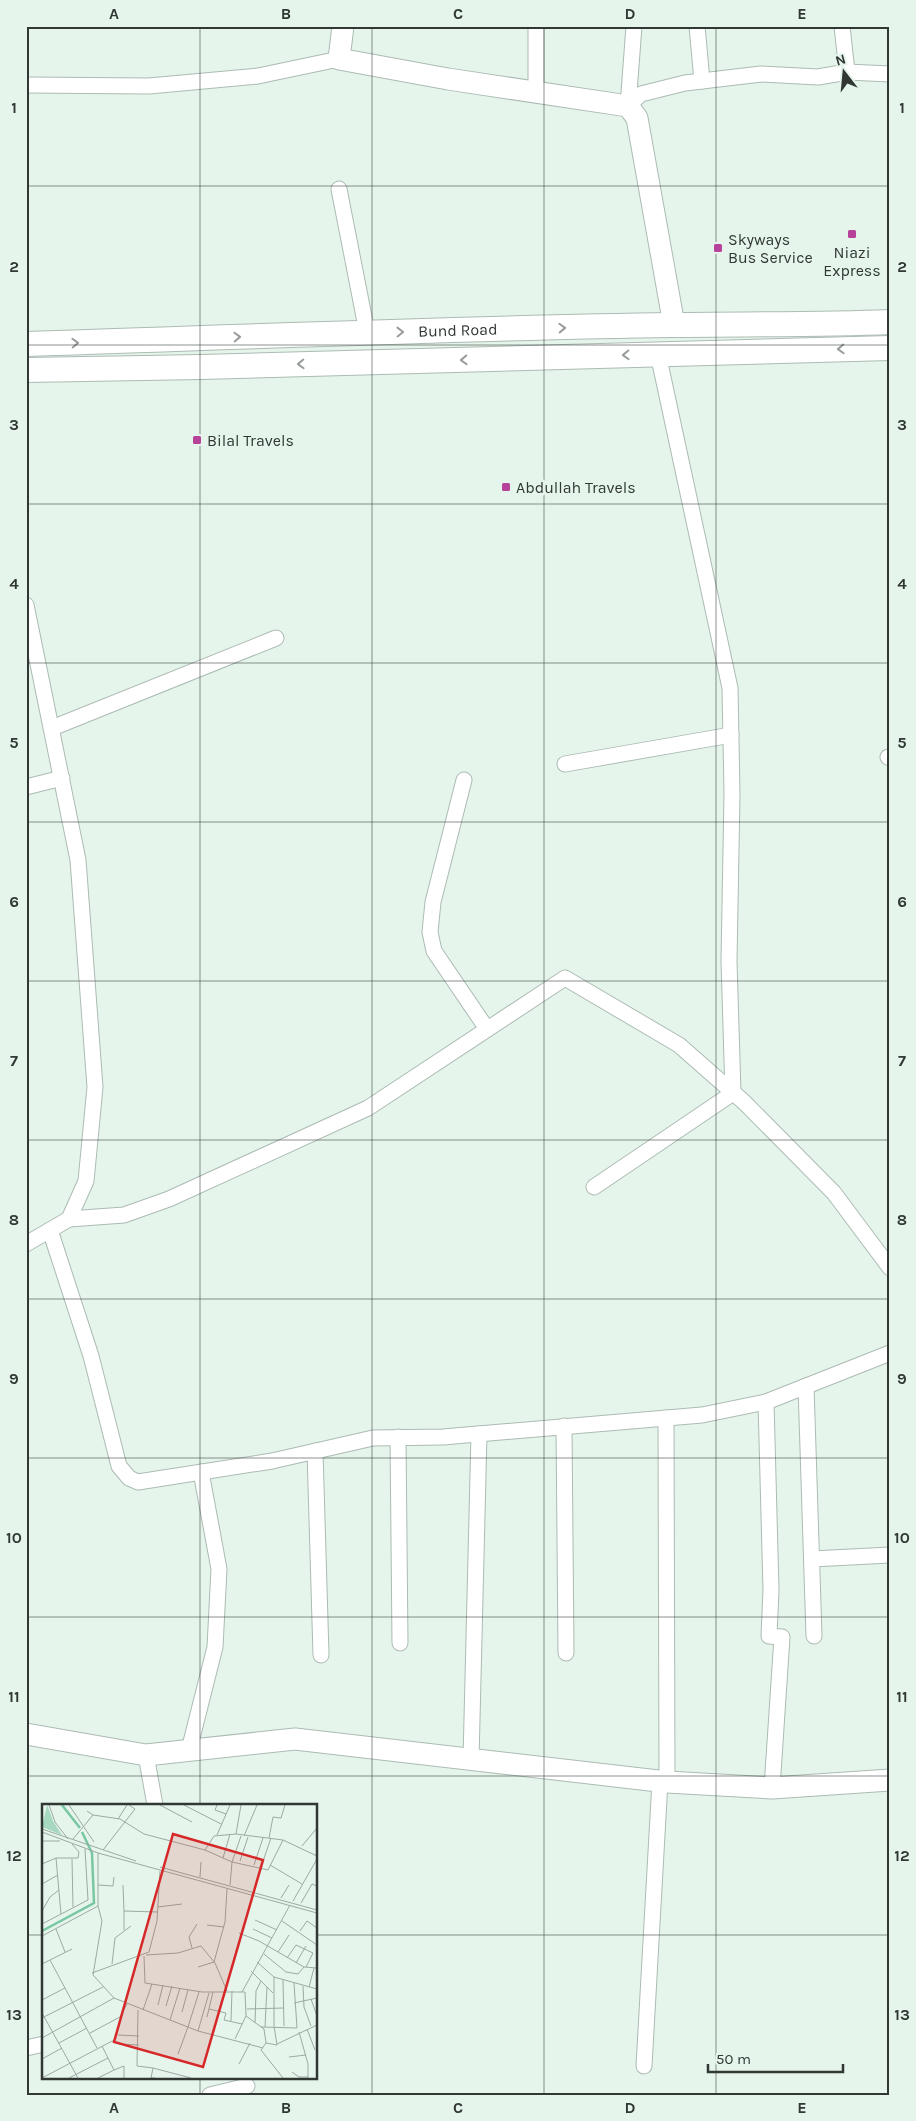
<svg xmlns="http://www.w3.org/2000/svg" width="916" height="2121" viewBox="0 0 916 2121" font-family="Karla,sans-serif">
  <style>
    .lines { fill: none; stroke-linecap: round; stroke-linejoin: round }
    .street-casing { stroke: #acbbb3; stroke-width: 17 }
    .secondary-casing { stroke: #acbbb3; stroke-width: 23 }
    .primary-casing { stroke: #acbbb3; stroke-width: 26 }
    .street { stroke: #fff; stroke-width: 15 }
    .secondary { stroke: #fff; stroke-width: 21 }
    .primary { stroke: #fff; stroke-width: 24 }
    .oneway { stroke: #989c9a }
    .grid { fill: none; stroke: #313834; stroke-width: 1; stroke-opacity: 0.55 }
    .poi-dot { fill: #b74299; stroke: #e5f5ec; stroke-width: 2 }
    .labels { text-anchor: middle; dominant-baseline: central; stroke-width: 5; stroke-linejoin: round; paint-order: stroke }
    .poi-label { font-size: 16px; fill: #313834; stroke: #e5f5ec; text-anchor: start }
    .street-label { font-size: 16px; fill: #313834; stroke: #e5f5ec }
    .inset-river { fill: none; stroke: #79c7a2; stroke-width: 2.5 }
    .inset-road { fill: none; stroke: #9da9a2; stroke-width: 1 }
    .view { fill: #d62828; fill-opacity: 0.15; stroke: #d62828; stroke-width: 2.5 }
    .inset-edge { fill: none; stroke: #313834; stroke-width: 2.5 }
    .neatline { fill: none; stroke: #313834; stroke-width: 2 }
    .grid-label { font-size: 16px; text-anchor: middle; font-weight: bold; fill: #313834 }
  </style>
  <rect width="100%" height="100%" fill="#e5f5ec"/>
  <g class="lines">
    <g class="street-casing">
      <g id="street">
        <polyline points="536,26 536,92"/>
        <polyline points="697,26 702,81"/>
        <polyline points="842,26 847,72"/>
        <polyline points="26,85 149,86 258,76 339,59"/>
        <polyline points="628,106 641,94 685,83 761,74 818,77 847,72 890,74"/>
        <polyline points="628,106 634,26"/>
        <polyline points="339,189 367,332"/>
        <polyline points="26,605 78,860 95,1087 86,1181 69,1219 26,1244"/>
        <polyline points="52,728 276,638"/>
        <polyline points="888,757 890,758"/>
        <polyline points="565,764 731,735"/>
        <polyline points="464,780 433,902 430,932 434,951 487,1029"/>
        <polyline points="26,787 62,778"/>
        <polyline points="594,1187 733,1093 729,961 732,794 730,688 658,354"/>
        <polyline points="69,1219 124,1215 169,1199 368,1108 565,978 679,1045 745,1103 834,1193 890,1268"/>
        <polyline points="50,1230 91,1356 119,1466 129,1478 138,1482 272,1461 373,1438 443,1437 702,1415 766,1402 890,1353"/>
        <polyline points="806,1386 814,1636"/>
        <polyline points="766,1402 771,1590 769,1636 782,1637 772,1788"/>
        <polyline points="666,1418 667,1782"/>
        <polyline points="564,1426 566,1653"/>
        <polyline points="398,1437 400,1643"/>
        <polyline points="315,1451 321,1655"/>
        <polyline points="812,1559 890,1555"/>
        <polyline points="189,1750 215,1647 219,1569 201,1472"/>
        <polyline points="146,1755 155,1805"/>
        <polyline points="471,1760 479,1434"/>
        <polyline points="26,2048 44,2044"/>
        <polyline points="644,2066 660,1781"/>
        <polyline points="210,2095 247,2086"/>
      </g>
    </g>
    <g class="secondary-casing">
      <g id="secondary">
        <polyline points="343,26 339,59 448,79 628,106 637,118 674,325"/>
        <polyline points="26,1734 146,1755 295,1739 667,1782 772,1788 890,1780"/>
      </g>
    </g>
    <g class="primary-casing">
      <g id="primary">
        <path id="s1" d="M26 344C242 337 457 328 673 325 745 324 817 325 890 322"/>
        <polyline points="26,370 201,367 890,348"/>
      </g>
    </g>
    <use href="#street" class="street"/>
    <use href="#secondary" class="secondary"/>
    <use href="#primary" class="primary"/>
  </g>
  <defs><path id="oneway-chevron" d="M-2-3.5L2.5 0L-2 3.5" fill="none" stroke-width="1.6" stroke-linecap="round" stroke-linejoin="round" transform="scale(1.25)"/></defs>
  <g class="oneway">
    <use href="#oneway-chevron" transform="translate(562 328) rotate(-2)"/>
    <use href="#oneway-chevron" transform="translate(400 332) rotate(-1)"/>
    <use href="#oneway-chevron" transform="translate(237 337) rotate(-2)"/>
    <use href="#oneway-chevron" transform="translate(75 343) rotate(-2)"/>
    <use href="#oneway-chevron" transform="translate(841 349) rotate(178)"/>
    <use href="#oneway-chevron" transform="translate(626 355) rotate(178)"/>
    <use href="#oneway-chevron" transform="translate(464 360) rotate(178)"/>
    <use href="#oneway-chevron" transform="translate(301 364) rotate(178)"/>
  </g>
  <path class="grid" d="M200 26V1805M372 26V2095M544 26V2095M716 26V2095M26 186H890M26 345H890M26 504H890M26 663H890M26 822H890M26 981H890M26 1140H890M26 1299H890M26 1458H890M26 1617H890M26 1776H890M26 1935H44M316 1935H890M200 2077V2095"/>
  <g class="poi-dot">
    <rect x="847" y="229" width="10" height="10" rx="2.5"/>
    <rect x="713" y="243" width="10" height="10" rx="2.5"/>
    <rect x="192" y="435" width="10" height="10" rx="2.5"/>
    <rect x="501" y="482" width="10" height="10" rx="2.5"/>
  </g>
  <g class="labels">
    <g class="poi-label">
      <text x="728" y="239">Skyways<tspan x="728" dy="18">Bus Service</tspan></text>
      <text x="852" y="252" text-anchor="middle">Niazi<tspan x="852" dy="18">Express</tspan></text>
      <text x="207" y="440">Bilal Travels</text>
      <text x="516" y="487">Abdullah Travels</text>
    </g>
    <g class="street-label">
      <text stroke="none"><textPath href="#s1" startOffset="432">Bund Road</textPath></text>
    </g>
  </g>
  <g transform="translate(42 1804)">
    <rect width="275" height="275" fill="#e5f5ec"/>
    <path d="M5 1 11 17 20 31 0 23Z" fill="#a6d9bf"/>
    <path class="inset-river" d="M20 1 38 24M0 127 52 99 50 49 40 28"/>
    <path class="inset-road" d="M7 1 13 18 26 35M27 1 52 38M118 1 150 18M142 1 179 20M175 1 173 6 184 10M45 7 51 11 78 15 102 30 163 46 190 58 226 66 241 36M76 15 85 1M0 25 94 57M0 28 56 49 275 109M194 30 199 1M175 31 188 1M202 32 215 1M227 34 231 13 239 14 243 1M31 35 51 11M0 37H18M260 42 275 24M61 46 93 5 87 1M163 46 172 32 194 30 241 36 275 52M14 54 19 110M181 54 188 30M30 55 31 103M198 57 206 33M0 60 14 54H36L37 48 30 40M212 61 221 34M228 61 260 80M118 63 275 106M219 63 229 34M158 73 159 58M0 80 16 71M56 81 71 82 72 73M81 81 82 107M188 81 190 58 199 32M239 94 247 81M251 97 275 55M259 99 270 80 275 82M56 102 60 117 51 171 72 194 156 227 221 244M116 103 140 100M0 107 8 93 17 86M213 116 235 126M240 117 275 141M0 120 46 96 43 45M165 121 182 123M14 125 23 148M211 125 230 134M82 126V107L115 108M258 127 265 117 275 124M197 129 217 137 262 163 275 164M0 132 56 102V49M150 144 147 133 155 120M236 148 247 131M222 150 244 168 256 170 262 163M104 151 136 149 159 142 173 159 185 187M102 152 103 179 160 188H203L204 212 222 225 224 239 219 246 241 274M245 154 254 141 271 149 264 163M8 156 55 244M215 158 232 173 275 185M254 159 264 142M0 160 30 145M70 160 73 134 89 122M156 163 172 158 183 118 185 85M209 167 231 189M50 169 107 148 115 117 118 67M232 173V222M241 176 242 222M261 182 262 203 269 222M267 183 272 164M200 188 248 101M269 195 275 212M0 196 23 184M252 199 275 194M116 201 121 181M124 202 130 182M167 205 184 209 182 216 200 220M205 205 242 204M96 206 95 262 111 264 109 274H113M101 206 110 180M140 208 146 186M0 209 36 274M165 213 171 188M0 214 61 183M128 216 138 184M189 217 190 187M213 219 214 187 219 177M146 223 157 188M219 223 255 224 252 179M223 223 225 183M265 225 273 246M156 227 167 189M257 228 266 260V274M48 229 78 213 85 200M76 231 97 232M0 234 72 194M193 235 204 212M17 239 45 224M224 239 235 241 232 222M77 240 97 241M235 240 275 221M136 250 146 223M247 253 264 251M0 255 20 244M197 260 208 239M111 264 149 274M72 266 82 262V274M250 268 257 273H266M0 274 74 235M27 274 66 254M56 274 72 266 60 242"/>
    <path class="view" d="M131 30 221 56 161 263 72 238Z"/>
    <rect width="275" height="275" class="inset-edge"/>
  </g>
  <rect width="916" height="2121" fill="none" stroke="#e5f5ec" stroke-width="55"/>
  <g transform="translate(844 72) rotate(344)" stroke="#e5f5ec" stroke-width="4" paint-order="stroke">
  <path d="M0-4L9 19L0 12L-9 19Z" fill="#313834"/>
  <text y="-8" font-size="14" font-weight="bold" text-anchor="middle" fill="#313834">N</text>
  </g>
  <path d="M708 2064v8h135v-8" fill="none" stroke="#313834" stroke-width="2.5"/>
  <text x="716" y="2064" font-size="15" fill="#313834" stroke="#e5f5ec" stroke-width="4" paint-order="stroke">50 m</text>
  <rect x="28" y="28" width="860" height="2066" class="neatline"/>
  <g class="grid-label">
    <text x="114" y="19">A</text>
    <text x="286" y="19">B</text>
    <text x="458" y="19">C</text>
    <text x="630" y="19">D</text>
    <text x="802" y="19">E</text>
    <text x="14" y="113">1</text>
    <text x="902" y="113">1</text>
    <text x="14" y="272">2</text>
    <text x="902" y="272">2</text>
    <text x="14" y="430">3</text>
    <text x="902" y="430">3</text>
    <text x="14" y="589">4</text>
    <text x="902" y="589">4</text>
    <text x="14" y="748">5</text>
    <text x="902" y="748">5</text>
    <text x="14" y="907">6</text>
    <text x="902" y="907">6</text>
    <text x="14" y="1066">7</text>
    <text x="902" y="1066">7</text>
    <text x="14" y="1225">8</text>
    <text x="902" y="1225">8</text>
    <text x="14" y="1384">9</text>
    <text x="902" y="1384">9</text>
    <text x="14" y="1543">10</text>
    <text x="902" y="1543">10</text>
    <text x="14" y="1702">11</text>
    <text x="902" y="1702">11</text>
    <text x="14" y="1861">12</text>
    <text x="902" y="1861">12</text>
    <text x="14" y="2020">13</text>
    <text x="902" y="2020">13</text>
    <text x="114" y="2113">A</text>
    <text x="286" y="2113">B</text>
    <text x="458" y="2113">C</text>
    <text x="630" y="2113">D</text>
    <text x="802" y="2113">E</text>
  </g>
</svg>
